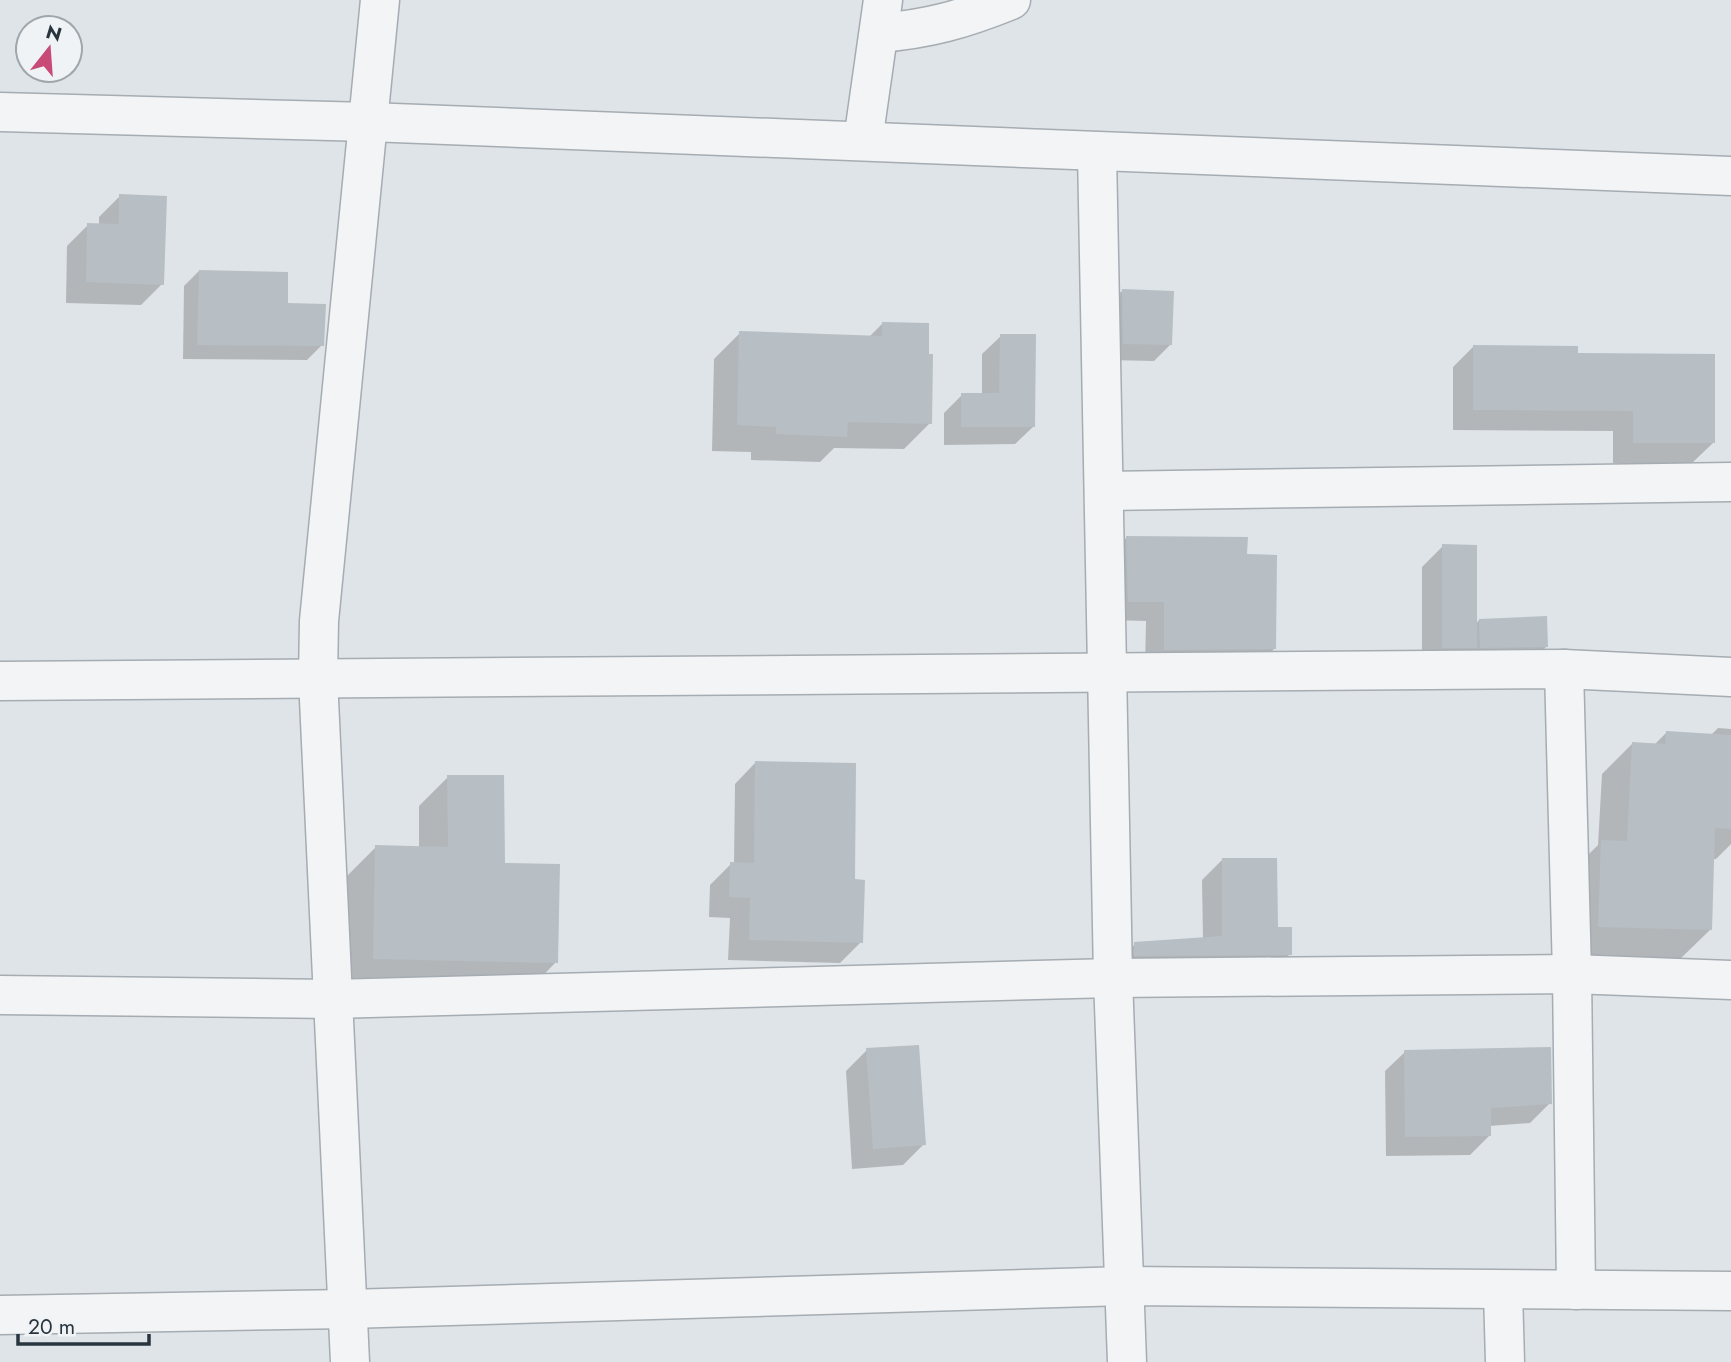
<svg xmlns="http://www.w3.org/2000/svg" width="1731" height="1362" viewBox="0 0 1731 1362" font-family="Jost,sans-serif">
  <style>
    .shadow { fill: #0003 }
    .building { fill: #b7bfc4 }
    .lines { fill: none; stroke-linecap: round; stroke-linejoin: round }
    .minor-casing { stroke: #a5acb2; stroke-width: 41 }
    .minor { stroke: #f2f4f6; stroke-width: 38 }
  </style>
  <rect width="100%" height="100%" fill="#dfe4e8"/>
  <g class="shadow">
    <polygon points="120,196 162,284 141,305 66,303 67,246 88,225 99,225 99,217"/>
    <polygon points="199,271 286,305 322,345 307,360 183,359 184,286"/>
    <polygon points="1122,291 1170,345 1154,361 1107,360 1106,307"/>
    <polygon points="882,324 930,423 904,449 834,448 820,462 751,460 751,452 712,451 714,359 740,333 869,337"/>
    <polygon points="1001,336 1034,426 1015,444 944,445 944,413 962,395 982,395 982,354"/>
    <polygon points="1474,346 1576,355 1713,443 1692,463 1613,463 1613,431 1453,430 1453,367"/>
    <polygon points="1127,537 1274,649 1255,668 1145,669 1146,621 1109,620 1108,557"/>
    <polygon points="1443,546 1475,625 1479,620 1546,647 1536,657 1422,668 1422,567"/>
    <polygon points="1718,728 1731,729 1731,844 1716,859 1712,859 1710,930 1679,960 1568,957 1571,872 1598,845 1602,774 1632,744 1654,745 1666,733 1711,735"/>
    <polygon points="755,763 853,881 861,942 840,963 728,960 730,918 709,917 710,885 731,864 734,864 735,784"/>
    <polygon points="448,777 503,865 556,962 527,992 345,988 347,876 376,847 419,848 419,806"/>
    <polygon points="1222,860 1276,929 1290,954 1270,974 1115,964 1135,944 1203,939 1202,880"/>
    <polygon points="867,1050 924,1144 903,1165 852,1169 846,1071"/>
    <polygon points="1405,1052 1550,1103 1530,1123 1489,1126 1490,1135 1470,1155 1386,1156 1385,1071"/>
  </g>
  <g class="building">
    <polygon points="119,194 167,196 164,285 86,282 87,223 119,224"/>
    <polygon points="199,270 288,272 288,303 326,304 324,346 197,345"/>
    <polygon points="1122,289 1174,291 1172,345 1123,344"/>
    <polygon points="882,322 929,323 929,354 933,354 932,424 848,422 847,437 776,434 776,427 737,425 739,331 882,336"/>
    <polygon points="1000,334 1036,334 1035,427 961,427 961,393 999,393"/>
    <polygon points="1473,345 1578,346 1578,353 1715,354 1715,443 1633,443 1633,411 1473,410"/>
    <polygon points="1126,536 1248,537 1247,554 1277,555 1276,649 1164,650 1164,602 1128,602"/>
    <polygon points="1442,544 1477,545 1477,648 1442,648"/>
    <polygon points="1547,616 1548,647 1480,648 1479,619"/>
    <polygon points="1666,731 1731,735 1731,829 1715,828 1712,930 1598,927 1601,840 1627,841 1632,742 1665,744"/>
    <polygon points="755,761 856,763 855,879 865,880 863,943 749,940 750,898 729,897 730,862 754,863"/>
    <polygon points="447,775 504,775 505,863 560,864 558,963 373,959 375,845 448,847"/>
    <polygon points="1222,858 1277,858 1278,927 1292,927 1292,955 1134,956 1134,942 1222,936"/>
    <polygon points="919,1045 926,1145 873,1149 866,1048"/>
    <polygon points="1551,1047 1552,1104 1491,1108 1491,1136 1405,1137 1404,1050"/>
  </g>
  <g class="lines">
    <g class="minor-casing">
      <g id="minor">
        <path d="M879 33C929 29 964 19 1011 0"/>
        <polyline points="0,112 369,122 1731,176"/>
        <polyline points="863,141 883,0"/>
        <polyline points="1097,152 1113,978 1127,1362"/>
        <polyline points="1104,491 1731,482"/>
        <polyline points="1564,669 1572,974 1576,1290"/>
        <polyline points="0,681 1564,669 1731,677"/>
        <polyline points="0,995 332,999 1113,978 1572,974 1731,980"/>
        <polyline points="1503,1291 1505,1362"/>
        <polyline points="0,1315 348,1309 1125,1286 1731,1291"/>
        <polyline points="350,1362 318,678 319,621 380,0"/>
      </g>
    </g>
    <use href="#minor" class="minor"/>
  </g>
  <g transform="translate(49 49) rotate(17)"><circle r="33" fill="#eff3f5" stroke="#a0a7ac" stroke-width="2"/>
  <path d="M0-5L12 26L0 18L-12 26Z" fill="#c74a77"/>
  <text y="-10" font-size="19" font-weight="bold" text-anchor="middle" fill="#29353e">N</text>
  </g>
  <path d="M18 1334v10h131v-10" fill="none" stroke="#29353e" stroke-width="3.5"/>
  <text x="28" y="1334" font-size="21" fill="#29353e" stroke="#eff3f5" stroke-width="5" paint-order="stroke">20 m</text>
</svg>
